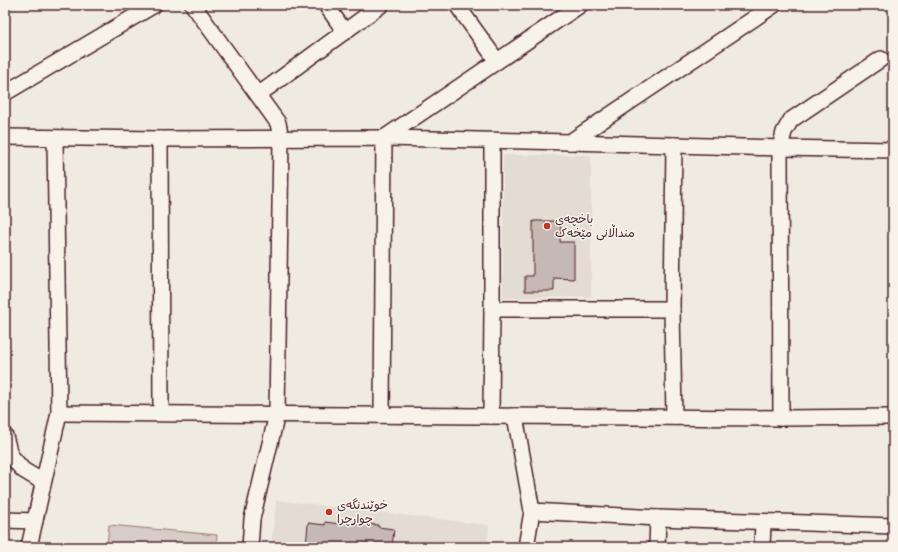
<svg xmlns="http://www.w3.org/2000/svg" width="898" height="552" viewBox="0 0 898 552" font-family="'Shantell Sans','Playpen Sans Arabic',sans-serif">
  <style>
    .built { fill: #e3dcd2 }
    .green { fill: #d8cdc6; stroke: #917678 }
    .building { fill: #c6b8b3; stroke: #4a1f2b }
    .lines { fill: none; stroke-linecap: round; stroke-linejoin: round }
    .minor-casing { stroke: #4a1f2b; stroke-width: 18 }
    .minor { stroke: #f7f3e8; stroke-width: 15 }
    .poi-dot { fill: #c8321e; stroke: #f7f3e8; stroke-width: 1.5 }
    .labels { text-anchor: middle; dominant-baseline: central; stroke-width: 3; stroke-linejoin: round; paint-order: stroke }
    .poi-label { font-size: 12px; fill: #4a1f2b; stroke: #f7f3e8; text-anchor: start }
  </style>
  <rect width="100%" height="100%" fill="#f0ebe0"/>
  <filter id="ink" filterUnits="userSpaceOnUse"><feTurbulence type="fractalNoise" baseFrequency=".025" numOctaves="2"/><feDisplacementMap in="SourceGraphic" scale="8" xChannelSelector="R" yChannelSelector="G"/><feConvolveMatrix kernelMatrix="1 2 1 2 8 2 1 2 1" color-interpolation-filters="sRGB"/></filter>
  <g filter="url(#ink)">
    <g class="built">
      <polygon points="503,155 591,155 591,297 503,298"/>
      <polygon points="276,500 489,525 487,547 271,547"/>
    </g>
    <polygon class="green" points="109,525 217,535 216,547 107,547"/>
    <g class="building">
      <polygon points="533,221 561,221 560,242 574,242 574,279 554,278 554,291 525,291 525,276 533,276"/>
      <polygon points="325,522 340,524 341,522 378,525 378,527 394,529 392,547 306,547 308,523 325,525"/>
    </g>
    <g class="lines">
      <g class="minor-casing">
        <g id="minor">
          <polyline points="193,5 278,123 281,138 277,414 252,519 250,547"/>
          <polyline points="326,5 345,32"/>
          <polyline points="457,5 497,61"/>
          <polyline points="5,93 154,5"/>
          <polyline points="258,95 381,5"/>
          <polyline points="5,137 160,139 384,138 570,142 780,148 893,150"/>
          <polyline points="160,139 161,413"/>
          <polyline points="570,142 774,5"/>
          <polyline points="492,309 672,309"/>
          <polyline points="59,413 781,418 893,417"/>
          <polyline points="382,415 384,138 580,5"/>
          <polyline points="491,416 492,309 492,141"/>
          <polyline points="515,416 532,511 526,547"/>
          <polyline points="674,417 672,309 674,145"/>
          <polyline points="781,418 780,148 784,132 791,120 881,59"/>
          <polyline points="5,436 10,455 23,470 43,482"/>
          <polyline points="532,511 658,518 893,526"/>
          <polyline points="5,520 35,521"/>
          <polyline points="29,547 59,413 55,138"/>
          <polyline points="657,547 658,518"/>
          <polyline points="762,547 763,522"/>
        </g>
      </g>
      <use href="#minor" class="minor"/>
    </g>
  </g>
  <g class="poi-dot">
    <circle cx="547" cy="226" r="4"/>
    <circle cx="329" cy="512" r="4"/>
  </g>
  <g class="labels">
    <g class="poi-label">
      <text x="555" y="219">باخچەی<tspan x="555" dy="14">منداڵانی مێخەک</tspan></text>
      <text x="337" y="505">خوێندنگەی<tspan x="337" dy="14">چوارچرا</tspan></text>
    </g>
  </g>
  <rect width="898" height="552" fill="none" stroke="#f7f3e8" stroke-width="20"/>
  <rect x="10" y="10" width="878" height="532" fill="none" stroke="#4a1f2b" stroke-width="1.5" filter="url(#ink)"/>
</svg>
